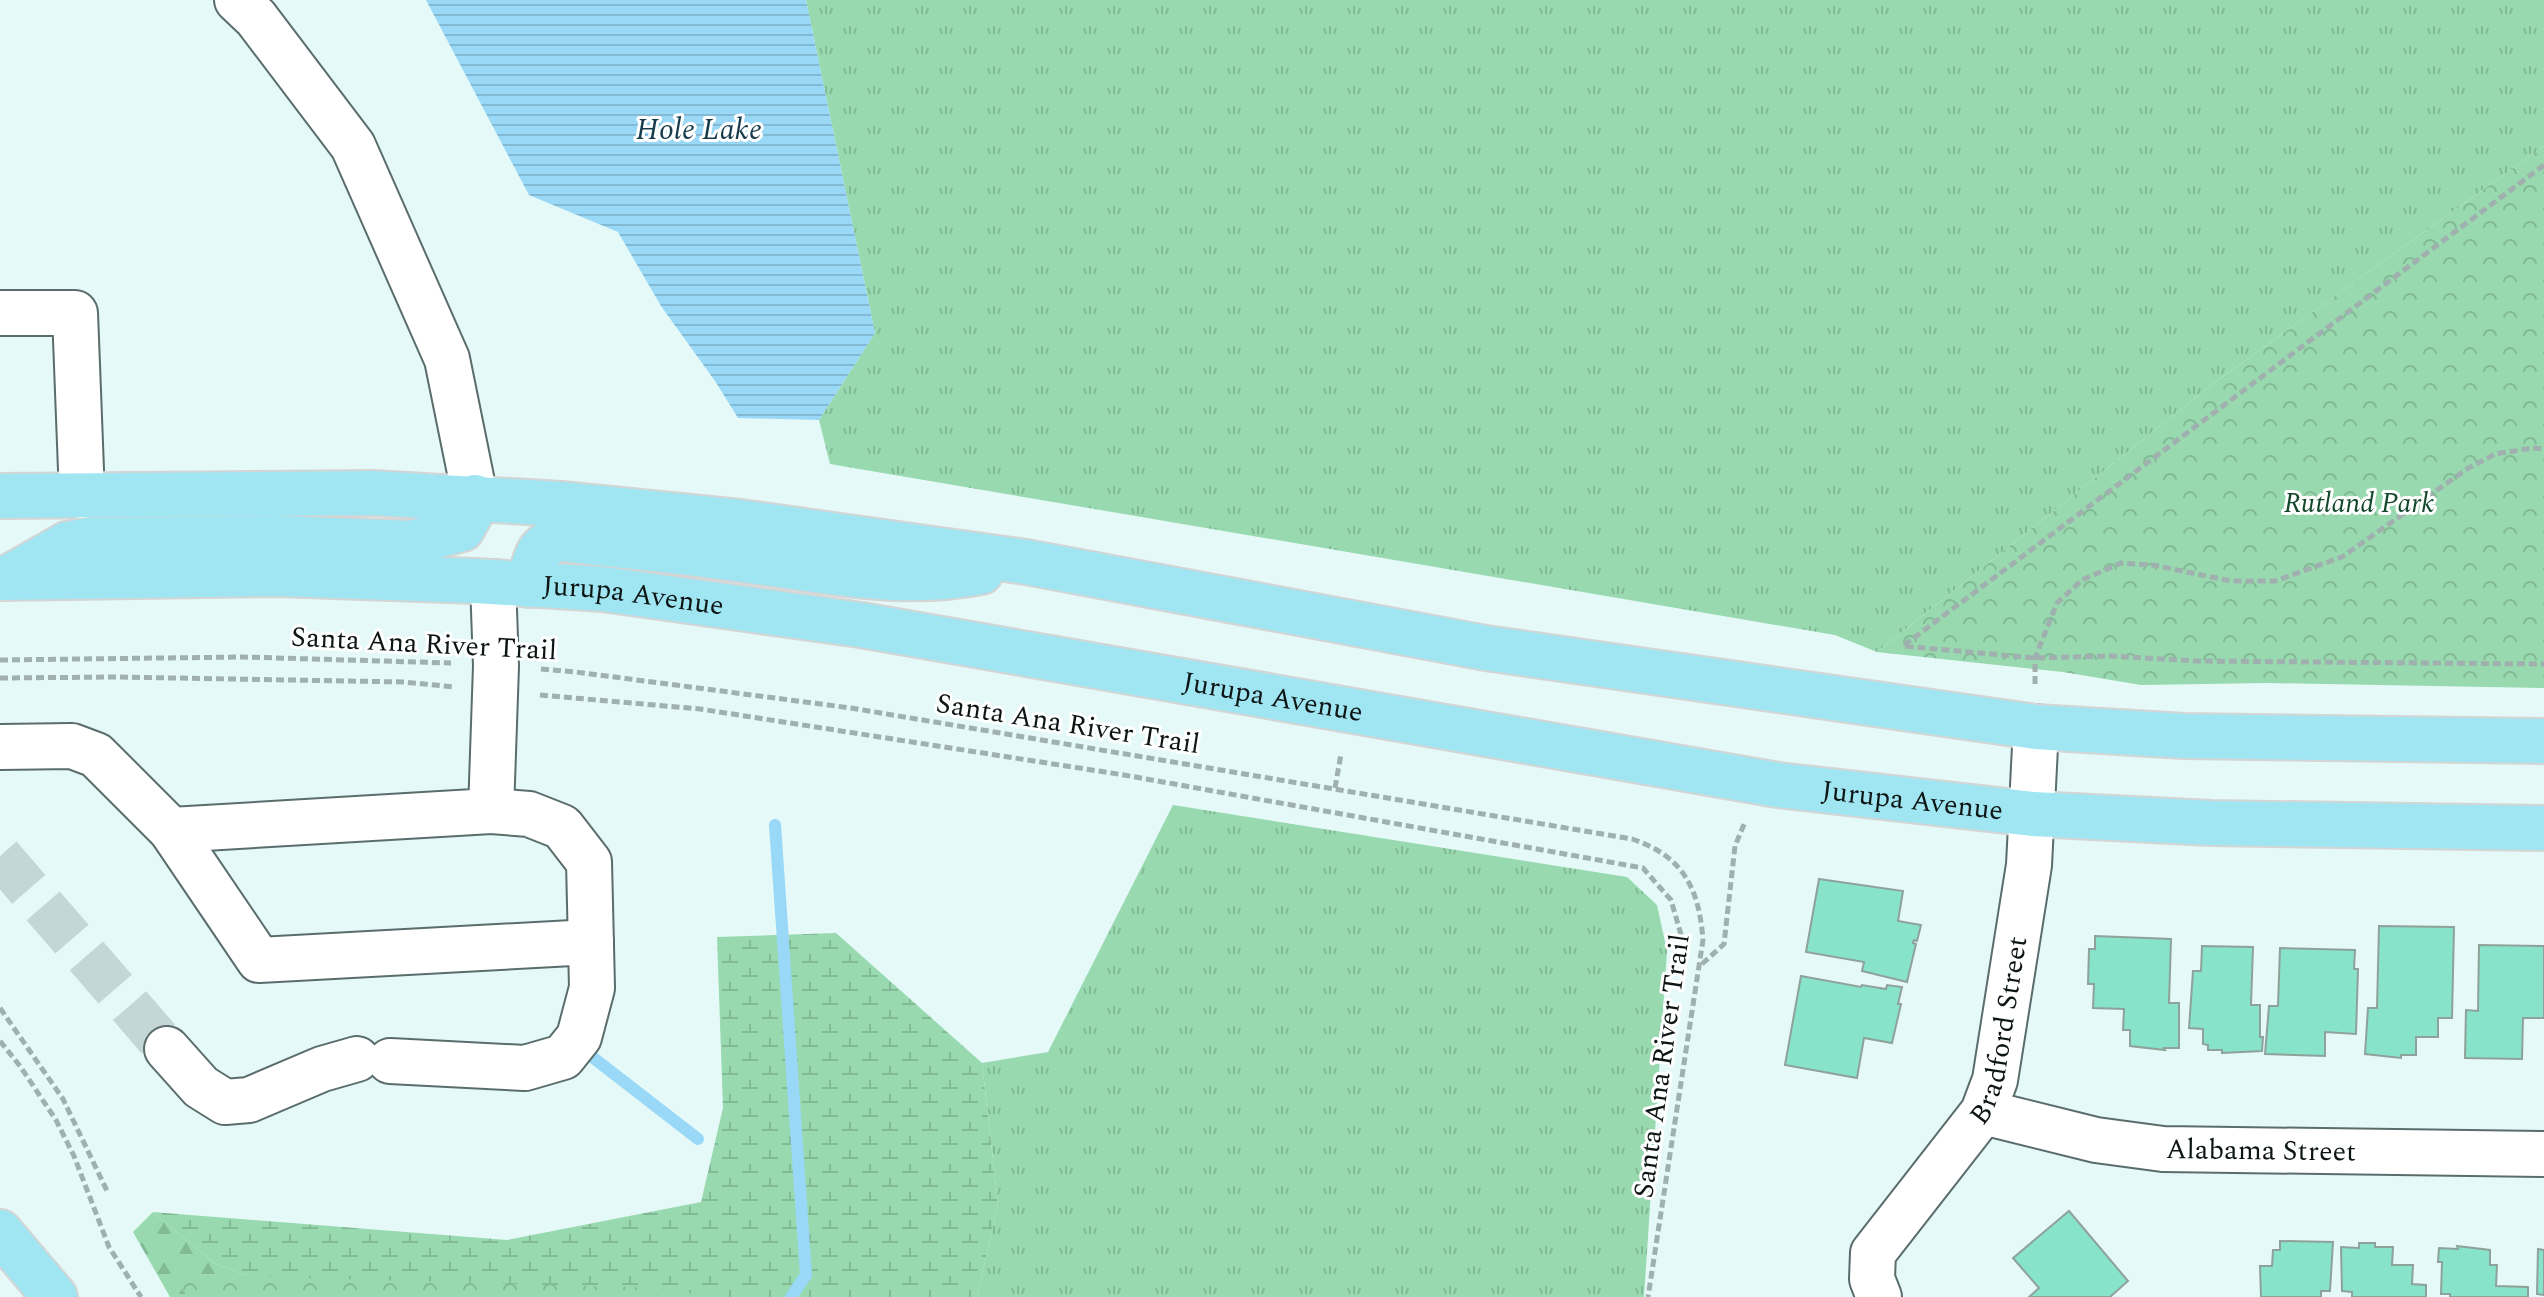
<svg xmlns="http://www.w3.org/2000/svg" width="2544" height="1297" viewBox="0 0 2544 1297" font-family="Spectral,serif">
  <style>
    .grass { fill: url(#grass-tufts) }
    .forest { fill: url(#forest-firs) }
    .wetland { fill: url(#wetland-marsh) }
    .park { fill: url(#park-crowns) }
    .water { fill: url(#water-rules) }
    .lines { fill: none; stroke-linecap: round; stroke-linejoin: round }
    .stream { stroke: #99d8f7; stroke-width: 12 }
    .building { fill: #87e4ca; stroke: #8fa19b; stroke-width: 2 }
    .minor-tunnel { stroke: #c4d7d6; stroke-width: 44; stroke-dasharray: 44 22; stroke-linecap: butt }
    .minor-casing { stroke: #5a6d6c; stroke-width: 48 }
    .major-casing { stroke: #d4d5d5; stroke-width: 48 }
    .path { stroke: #9fb0af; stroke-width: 5; stroke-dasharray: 8 4; stroke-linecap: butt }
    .minor { stroke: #fff; stroke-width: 44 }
    .major { stroke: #a0e6f2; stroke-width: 44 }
    .labels { text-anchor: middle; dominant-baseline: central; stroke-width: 6; stroke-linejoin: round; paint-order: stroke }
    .park-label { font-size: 28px; font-style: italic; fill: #13492c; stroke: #fff }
    .street-label { font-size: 28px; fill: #0e1615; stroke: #fff }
    .water-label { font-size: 30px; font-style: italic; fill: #163b4b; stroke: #fff }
  </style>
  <defs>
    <pattern id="grass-tufts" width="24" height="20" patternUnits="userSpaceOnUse" patternTransform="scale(2)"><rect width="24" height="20" fill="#98d9af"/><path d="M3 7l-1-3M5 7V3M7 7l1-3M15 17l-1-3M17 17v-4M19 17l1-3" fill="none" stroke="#82ba96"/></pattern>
    <pattern id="forest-firs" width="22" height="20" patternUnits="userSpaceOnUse" patternTransform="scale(2)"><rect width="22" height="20" fill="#98d9af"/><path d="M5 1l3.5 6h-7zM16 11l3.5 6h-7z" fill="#82ba96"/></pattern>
    <pattern id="wetland-marsh" width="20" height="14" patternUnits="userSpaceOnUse" patternTransform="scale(2)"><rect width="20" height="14" fill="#98d9af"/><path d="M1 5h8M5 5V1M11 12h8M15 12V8" fill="none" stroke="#82ba96"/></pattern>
    <pattern id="park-crowns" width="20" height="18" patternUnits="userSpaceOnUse" patternTransform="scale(2)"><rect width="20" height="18" fill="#98d9af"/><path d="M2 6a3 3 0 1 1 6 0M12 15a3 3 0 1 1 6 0" fill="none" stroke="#82ba96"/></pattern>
    <pattern id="water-rules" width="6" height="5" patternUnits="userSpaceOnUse" patternTransform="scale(2)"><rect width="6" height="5" fill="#99d8f7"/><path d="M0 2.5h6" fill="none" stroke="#83b9d3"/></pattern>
  </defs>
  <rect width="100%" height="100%" fill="#e4f9f8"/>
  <g class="grass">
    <polygon points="806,0 2544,0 2544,146 2214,383 1877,652 1835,635 830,464 819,420 875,333"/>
    <polygon points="1173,805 1627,877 1657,905 1667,951 1644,1297 977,1297 998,1204 982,1063 1048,1052"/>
  </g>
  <polygon class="forest" points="153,1212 214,1263 300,1297 170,1297 133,1232"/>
  <polygon class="wetland" points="836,933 982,1063 998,1204 977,1297 300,1297 214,1263 153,1212 507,1240 701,1202 723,1108 717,937"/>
  <g class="park">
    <polygon points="2544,146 2544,688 2266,683 2141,685 2063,672 1877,652 2214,383"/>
    <polygon points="170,1274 656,1288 715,1297 188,1297"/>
  </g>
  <polygon class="water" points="426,0 806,0 875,333 819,420 738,418 715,381 661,306 618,232 529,195"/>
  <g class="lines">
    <g class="stream">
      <polyline points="775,825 806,1275 791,1297"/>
      <polyline points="591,1056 698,1139"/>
    </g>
  </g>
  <g class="building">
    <polygon points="1819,879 1903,891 1898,921 1921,925 1917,941 1914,940 1913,943 1916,944 1907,982 1862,971 1864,962 1806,952"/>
    <polygon points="2379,926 2454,927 2452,1018 2438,1018 2438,1037 2416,1037 2416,1055 2401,1055 2401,1058 2365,1054 2368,1008 2377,1008"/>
    <polygon points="2095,936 2171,939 2169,1003 2179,1003 2179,1048 2164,1048 2165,1050 2130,1046 2130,1030 2123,1030 2124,1009 2093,1008 2094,984 2088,984 2089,949 2095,949"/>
    <polygon points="2479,945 2544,946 2544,1018 2523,1018 2522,1059 2465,1058 2466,1010 2478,1011"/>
    <polygon points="2202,946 2253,947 2251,1005 2260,1005 2260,1037 2263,1037 2262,1051 2222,1053 2222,1050 2208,1050 2208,1045 2203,1044 2203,1029 2189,1028 2193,971 2201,971"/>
    <polygon points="2280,948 2355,950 2354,969 2358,969 2356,1034 2325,1032 2325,1056 2265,1054 2269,1006 2278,1006"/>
    <polygon points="1801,976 1861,987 1862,985 1886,989 1887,985 1902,987 1898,1004 1901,1004 1892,1043 1864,1038 1857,1078 1785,1065"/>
    <polygon points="2069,1211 2128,1281 2110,1297 2029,1297 2039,1288 2013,1258"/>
    <polygon points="2280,1241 2333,1242 2330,1291 2321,1291 2321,1297 2261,1297 2260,1266 2272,1266 2273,1250 2280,1250"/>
    <polygon points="2359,1243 2375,1243 2375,1247 2393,1247 2392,1265 2413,1265 2412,1284 2426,1285 2426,1297 2352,1297 2352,1292 2342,1291 2341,1247 2359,1248"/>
    <polygon points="2457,1246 2490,1250 2490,1265 2497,1265 2496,1286 2528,1287 2528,1297 2450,1297 2450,1294 2441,1294 2442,1262 2438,1262 2439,1248 2458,1249"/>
    <polygon points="2538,1249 2544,1250 2544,1295 2537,1294"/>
  </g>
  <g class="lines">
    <polyline class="minor-tunnel" points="0,856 167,1049"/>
    <g class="minor-casing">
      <g id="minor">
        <polyline points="237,0 256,18 353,146 447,359 475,497"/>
        <polyline points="0,313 75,313 82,496"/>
        <polyline points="0,747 72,746 96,755 171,830 259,960 591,942"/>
        <polyline points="171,830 491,811 496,666 493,582"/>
        <polyline points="167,1049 201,1087 225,1102 249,1100 322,1069 357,1059"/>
        <polyline points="390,1061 525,1068 563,1057 579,1037 592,988 589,862 562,827 529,814 491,811"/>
        <path id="s1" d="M1983 1112 2096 1140 2163 1149 2544 1154"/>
        <path id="s2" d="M1879 1297 1872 1279 1873 1253 1983 1112 1995 1080 2029 865 2036 727"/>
      </g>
    </g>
    <g class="major-casing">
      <g id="major">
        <polyline points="0,496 373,493 561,504 740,522 1026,562 1486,648 2036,727 2184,736 2544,741"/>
        <polyline points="11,576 67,544 90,540 279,538 411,543 462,529 472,511 475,497"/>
        <path id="s3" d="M0 578 278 574 476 581 603 589 861 625 1778 785 2033 814 2211 823 2544 828"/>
        <path d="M529 585C535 562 534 545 560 539 621 546 682 551 743 560 822 570 902 588 981 572"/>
        <polyline points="0,1232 55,1297"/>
      </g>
    </g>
    <g class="path">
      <polyline points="2544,165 1903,646 2035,658 2111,656 2198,661 2544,664"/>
      <polyline points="0,660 243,657 451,663"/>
      <path d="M541 669 576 672 851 708 1632 839C1683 856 1699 888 1703 940L1648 1297"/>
      <polyline points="0,678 116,677 404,682 454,687"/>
      <polyline points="2035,684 2035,658 2057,603 2082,580 2121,563 2153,565 2231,581 2275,581 2342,557 2467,469 2495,454 2533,448 2544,449"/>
      <polyline points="540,695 700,709 1124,775 1643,868 1671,900 1682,938"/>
      <polyline points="1335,788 1341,754"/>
      <polyline points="1702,964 1724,944 1735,846 1745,822"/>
      <polyline points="0,1008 63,1099 108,1193"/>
      <polyline points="0,1041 20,1066 56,1120 74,1156 109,1247 141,1297"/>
    </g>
    <use href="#minor" class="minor"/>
    <use href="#major" class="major"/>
  </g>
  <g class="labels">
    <g class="park-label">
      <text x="2359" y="503">Rutland Park</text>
    </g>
    <g class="street-label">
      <text stroke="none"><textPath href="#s3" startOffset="634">Jurupa Avenue</textPath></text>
      <text transform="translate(424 644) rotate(3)">Santa Ana River Trail</text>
      <text stroke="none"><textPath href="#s3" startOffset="1282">Jurupa Avenue</textPath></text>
      <text transform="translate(1068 724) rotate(9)">Santa Ana River Trail</text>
      <text stroke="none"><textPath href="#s3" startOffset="1930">Jurupa Avenue</textPath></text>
      <text stroke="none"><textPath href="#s2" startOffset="308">Bradford Street</textPath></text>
      <text transform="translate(1662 1066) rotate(-82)">Santa Ana River Trail</text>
      <text stroke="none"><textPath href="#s1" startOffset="282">Alabama Street</textPath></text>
    </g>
    <g class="water-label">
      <text x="699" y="130">Hole Lake</text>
    </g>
  </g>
</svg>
